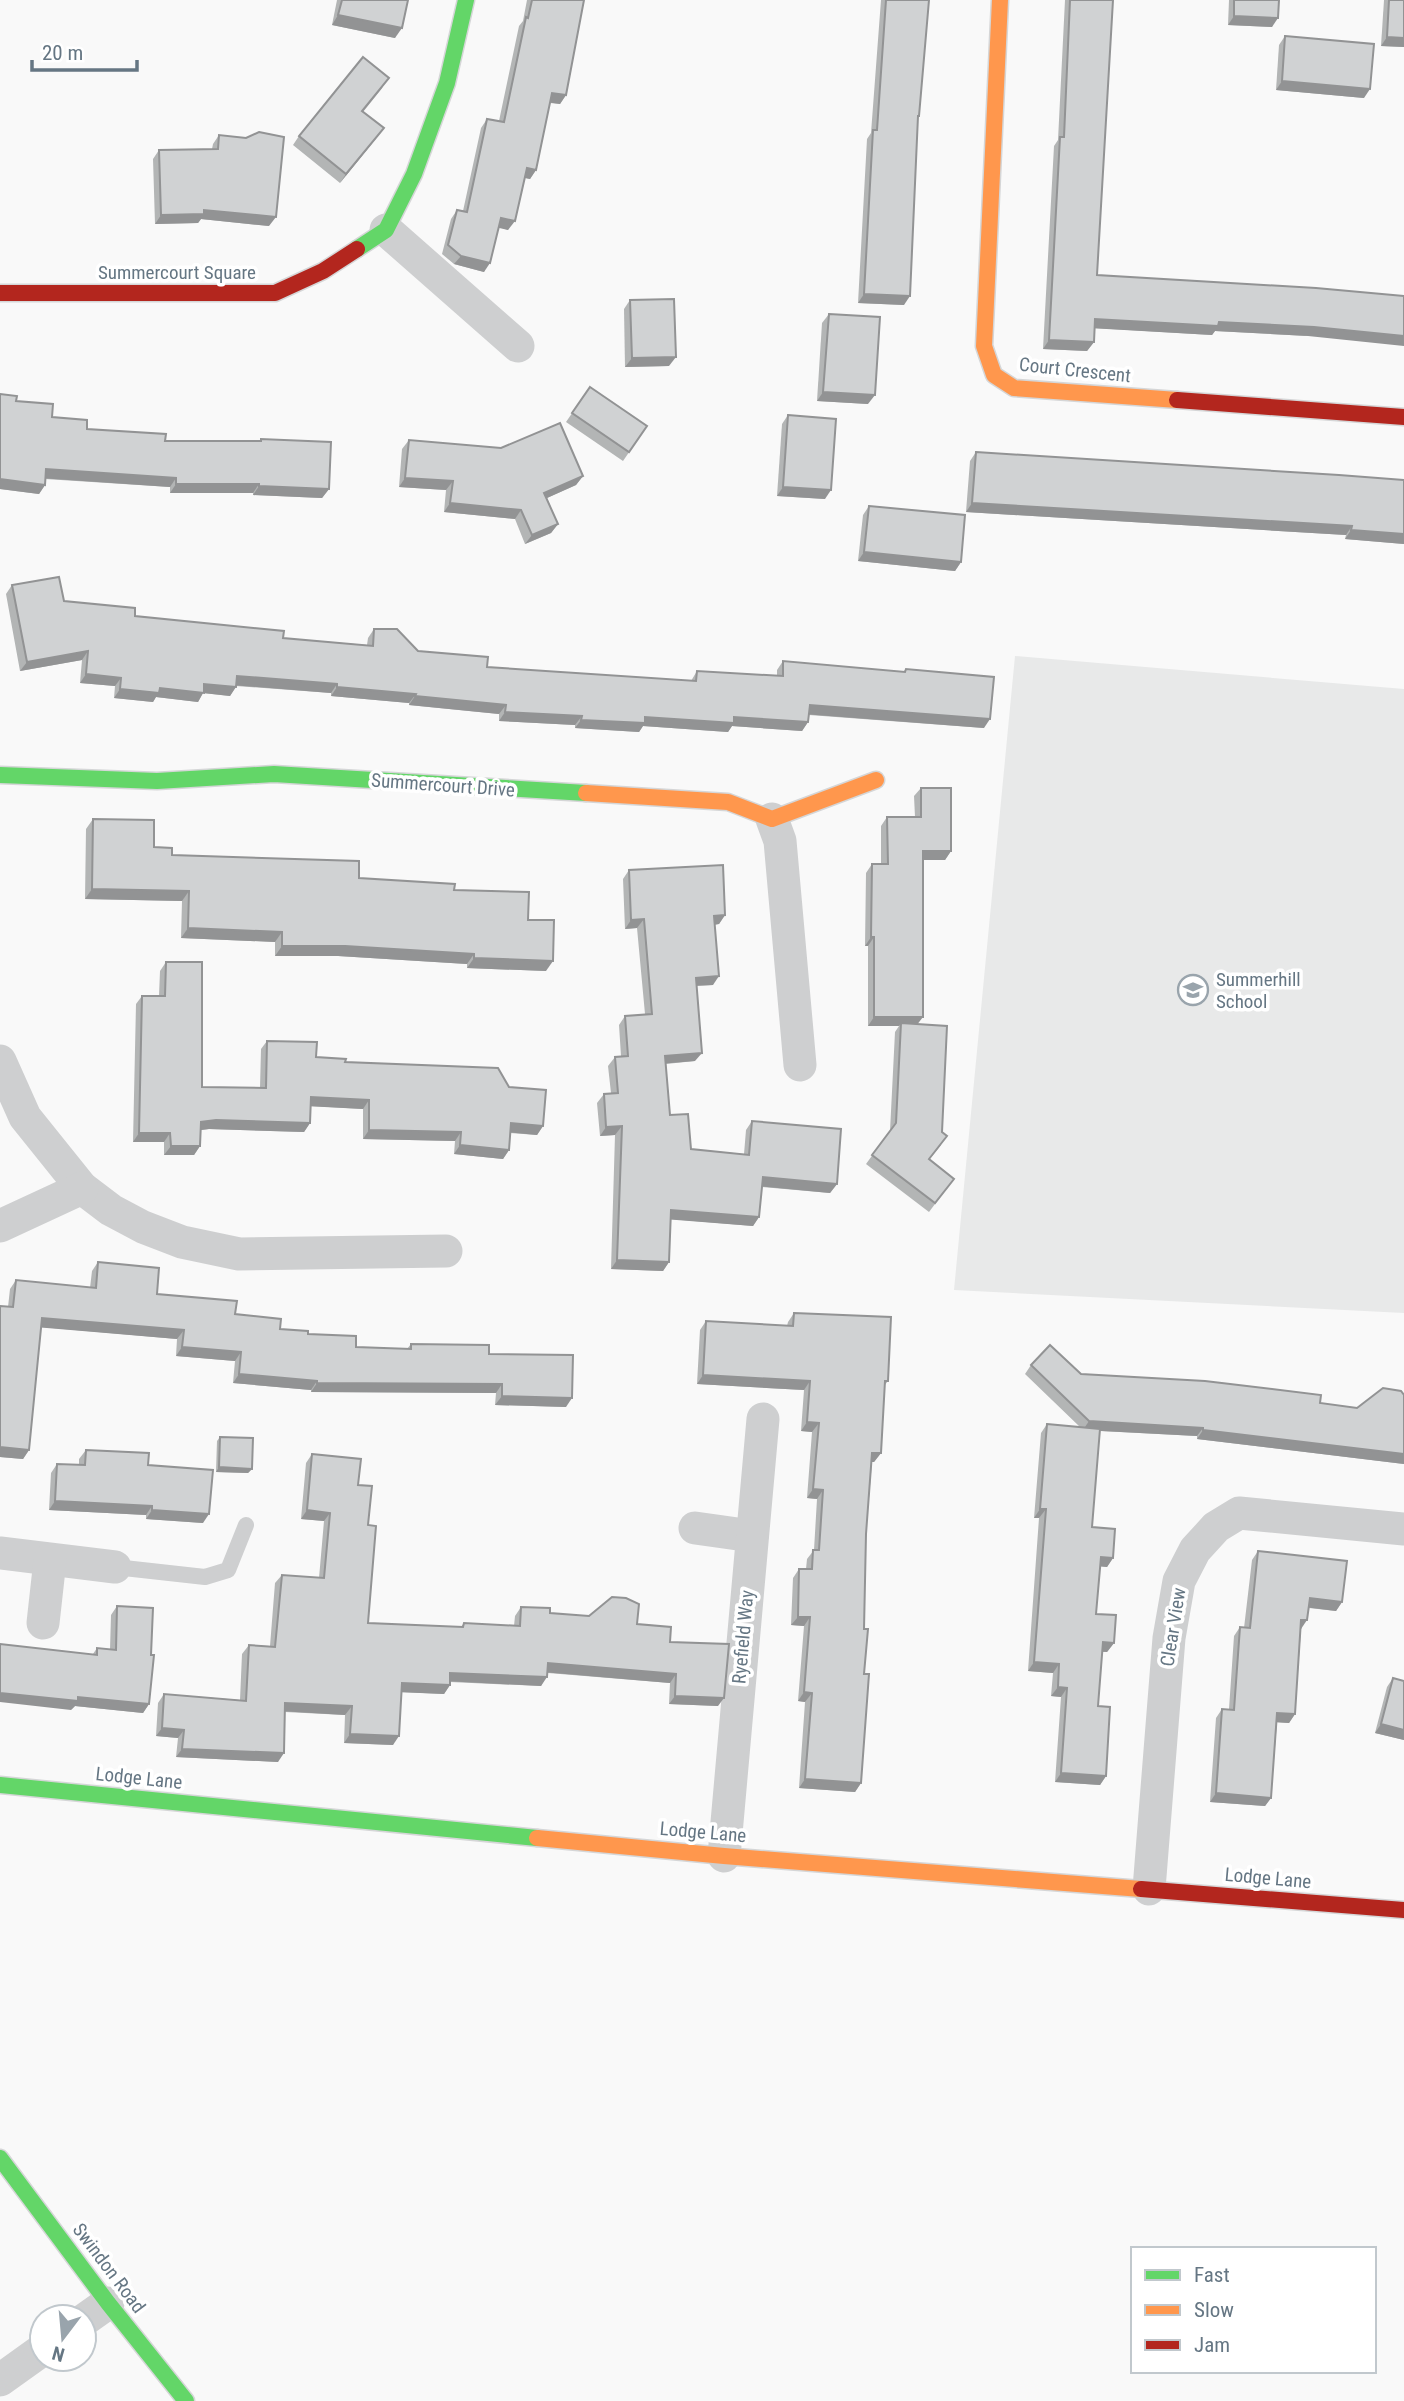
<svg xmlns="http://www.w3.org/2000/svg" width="1404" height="2401" viewBox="0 0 1404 2401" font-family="'Roboto Condensed',sans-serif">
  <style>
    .built { fill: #e8e9e9 }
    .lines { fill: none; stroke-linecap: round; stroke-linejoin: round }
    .fast-casing { stroke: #d5d6d7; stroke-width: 19 }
    .slow-casing { stroke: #d5d6d7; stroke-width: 19 }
    .jam-casing { stroke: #d5d6d7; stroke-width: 19 }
    .lane { stroke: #cecfd0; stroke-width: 16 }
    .street { stroke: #cecfd0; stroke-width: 33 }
    .fast { stroke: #63d668; stroke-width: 16 }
    .slow { stroke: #ff974d; stroke-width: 16 }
    .jam { stroke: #b3261e; stroke-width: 16 }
    .wall { fill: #b3b5b5 }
    .shaded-wall { fill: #929394 }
    .building { fill: #d0d2d3; stroke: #929394; stroke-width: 2 }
    .labels { text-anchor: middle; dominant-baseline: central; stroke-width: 7; stroke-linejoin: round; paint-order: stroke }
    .street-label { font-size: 19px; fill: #657683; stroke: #fff }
    .poi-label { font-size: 19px; fill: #657683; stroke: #fff; text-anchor: start }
  </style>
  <rect width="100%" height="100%" fill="#f9f9f9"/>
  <polygon class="built" points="1015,656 1404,689 1404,1313 954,1290"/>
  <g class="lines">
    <g class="fast-casing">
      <g id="fast">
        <polyline points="357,249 386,230 414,174 447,83 466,0"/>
        <polyline points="0,775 157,781 274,774 586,793"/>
        <polyline points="0,1785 537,1838"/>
        <polyline points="0,2158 108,2303 186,2401"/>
      </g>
    </g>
    <g class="slow-casing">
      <g id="slow">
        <polyline points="1000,0 984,346 994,375 1014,388 1177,400"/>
        <polyline points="586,793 728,802 772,819 876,780"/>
        <polyline points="537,1838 724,1856 1141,1889"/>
      </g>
    </g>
    <g class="jam-casing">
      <g id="jam">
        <polyline points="0,293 275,293 323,271 357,249"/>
        <polyline points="1177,400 1404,417"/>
        <polyline points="1141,1889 1404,1910"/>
      </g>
    </g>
    <polyline class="lane" points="115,1567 205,1577 228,1570 246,1525"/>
    <g class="street">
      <polyline points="386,230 518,346"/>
      <polyline points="772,819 780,841 800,1065"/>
      <polyline points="0,1061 25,1117 82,1188 111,1210 143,1227 182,1242 239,1254 446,1251"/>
      <polyline points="0,1226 82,1188"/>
      <polyline points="695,1528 752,1536"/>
      <polyline points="0,1553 115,1567"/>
      <polyline points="43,1623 50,1560"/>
      <polyline points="724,1856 763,1419"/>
      <polyline points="1149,1889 1169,1638 1179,1581 1195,1550 1216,1527 1239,1513 1404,1529"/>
      <polyline points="84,2320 108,2303"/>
      <polyline points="0,2380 42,2350"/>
    </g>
    <use href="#fast" class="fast"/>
    <use href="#slow" class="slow"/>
    <use href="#jam" class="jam"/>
  </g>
  <g class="wall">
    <polygon points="337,0 408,0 395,38 332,25"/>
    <polygon points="527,0 584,0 566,95 560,104 550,103 536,170 530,179 525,178 508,230 499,227 484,272 454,264 442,254 451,219 457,210 463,211 481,128 487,119 499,121 519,26 523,21"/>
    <polygon points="881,0 929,0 917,119 904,305 858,303 867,139 871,133"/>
    <polygon points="1065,0 1113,0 1097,275 1308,336 1215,331 1212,335 1094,328 1094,342 1087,351 1043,349 1054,146 1058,140"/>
    <polygon points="1229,0 1279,0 1272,27 1228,25"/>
    <polygon points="1384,0 1404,0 1404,47 1381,46"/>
    <polygon points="1285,36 1364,98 1276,90 1279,45"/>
    <polygon points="383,87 363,112 377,137 340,183 293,145 299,136"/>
    <polygon points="219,135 269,226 201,219 198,223 155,224 153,159 159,150 212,149 213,144"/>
    <polygon points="630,300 669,366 625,367 624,309"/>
    <polygon points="829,314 868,404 817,401 822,323"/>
    <polygon points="590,387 647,426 623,461 566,422"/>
    <polygon points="0,394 52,417 87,429 165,441 259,441 261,439 329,489 322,498 253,495 253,493 170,493 170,487 45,479 45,485 39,494 0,489"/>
    <polygon points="788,415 825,499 777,496 782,424"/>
    <polygon points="409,440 583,476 576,485 547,498 558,524 551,533 525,544 515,519 444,512 446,490 399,487 402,449"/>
    <polygon points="976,452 1404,480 1404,544 1345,539 1346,535 966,512 970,461"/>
    <polygon points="869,506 961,562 955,571 858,561 863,515"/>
    <polygon points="12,585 64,601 135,616 283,638 367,645 368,638 374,629 418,651 487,667 691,681 697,671 777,676 777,670 783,661 903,672 906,669 984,728 809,715 808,722 802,731 732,726 728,732 643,726 639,732 575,728 575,725 499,721 499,714 409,705 409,703 331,696 331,693 236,686 230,696 203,693 198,702 156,697 153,702 114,698 115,686 80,683 82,660 20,671 6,594"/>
    <polygon points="921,788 951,851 945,860 923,860 918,1024 941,1145 929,1160 947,1188 929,1212 866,1164 890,1131 895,1032 899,1026 868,1026 868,946 865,946 866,873 872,864 881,864 881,826 887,817 915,817 914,796"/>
    <polygon points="93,819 172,855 454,890 528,920 546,971 467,968 467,964 338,956 275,956 275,942 181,938 182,901 85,899 86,829"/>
    <polygon points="629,870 725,915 719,924 715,925 713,985 696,986 695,1061 666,1064 670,1115 691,1149 744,1154 746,1130 752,1121 837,1184 830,1193 762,1187 759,1217 753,1226 670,1219 669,1262 663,1271 611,1269 615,1135 600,1136 597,1103 604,1094 611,1093 608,1066 615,1057 621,1056 619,1025 625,1016 645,1014 637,928 625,929 623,879"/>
    <polygon points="166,962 202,1087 260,1088 261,1049 267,1041 316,1057 509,1087 543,1126 537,1135 510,1133 509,1150 503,1159 454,1154 455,1141 363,1139 363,1109 311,1106 310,1123 304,1132 209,1129 200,1130 200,1146 194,1155 164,1155 164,1142 133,1142 136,1004 142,996 159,996 160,971"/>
    <polygon points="98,1262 157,1294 235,1314 280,1329 308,1334 356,1347 407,1349 411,1344 489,1354 566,1407 495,1405 496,1393 311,1392 311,1390 233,1383 235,1361 176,1356 177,1339 41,1327 29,1450 23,1459 0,1457 0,1306 8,1307 10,1289 16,1280 90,1288 92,1271"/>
    <polygon points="794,1313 888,1381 884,1386 881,1453 874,1462 872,1462 866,1534 864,1629 864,1674 861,1783 855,1792 799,1788 805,1702 798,1701 804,1626 791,1625 793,1578 799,1569 806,1569 807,1559 814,1550 817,1499 807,1498 812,1432 801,1431 804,1390 697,1384 700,1330 706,1321 787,1326 788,1322"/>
    <polygon points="1031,1365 1081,1374 1357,1408 1404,1395 1404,1464 1197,1439 1197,1436 1100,1431 1092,1527 1113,1558 1107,1567 1100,1566 1096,1614 1114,1643 1107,1652 1102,1652 1098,1706 1106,1776 1100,1785 1055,1782 1061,1697 1051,1696 1053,1673 1028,1671 1039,1518 1034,1518 1041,1433 1047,1424 1080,1427 1025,1374"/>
    <polygon points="220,1437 252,1469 248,1473 216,1472 217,1441"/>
    <polygon points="86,1450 148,1465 203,1523 146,1519 146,1515 49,1510 51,1473 57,1464 79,1465 79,1459"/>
    <polygon points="312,1454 358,1485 368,1525 368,1623 461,1627 464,1623 514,1626 515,1616 521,1607 550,1613 637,1624 670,1642 718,1706 669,1704 670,1683 548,1673 541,1686 450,1682 450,1685 444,1694 401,1692 393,1745 344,1743 345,1715 285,1712 278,1762 176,1757 178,1738 156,1736 158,1703 164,1694 240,1700 242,1654 249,1645 270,1646 275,1583 282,1575 319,1578 324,1521 301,1519 306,1463"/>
    <polygon points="1258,1551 1342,1602 1336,1611 1309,1608 1301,1629 1295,1714 1289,1723 1277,1722 1271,1798 1265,1806 1210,1802 1216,1718 1222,1709 1229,1709 1234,1636 1240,1627 1244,1628 1252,1560"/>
    <polygon points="117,1606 149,1704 143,1713 75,1706 71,1710 93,1654 97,1648 110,1650 111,1615"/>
    <polygon points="1393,1678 1404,1681 1404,1740 1375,1733 1387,1687"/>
  </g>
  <g class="shaded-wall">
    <polygon points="338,15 402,28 395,38 332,25"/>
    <polygon points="1234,16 1278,18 1272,27 1228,25"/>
    <polygon points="1387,37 1404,38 1404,47 1381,46"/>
    <polygon points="1282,81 1370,89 1364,98 1276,90"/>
    <polygon points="552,93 566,95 560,104 546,102"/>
    <polygon points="384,128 377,137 340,183 346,174"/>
    <polygon points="527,168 536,170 530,179 521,177"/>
    <polygon points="204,210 276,217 269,226 201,219 198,223 155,224 161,215"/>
    <polygon points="501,218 515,221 508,230 495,227"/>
    <polygon points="461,256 490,263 484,272 454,264"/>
    <polygon points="864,294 910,296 904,305 858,303"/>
    <polygon points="1095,319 1219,322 1314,327 1404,336 1404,346 1308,336 1215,331 1212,335 1089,328"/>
    <polygon points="1049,340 1094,342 1087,351 1043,349"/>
    <polygon points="676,357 669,366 625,367 632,358"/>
    <polygon points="823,392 875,395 868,404 817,401"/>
    <polygon points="46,469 176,478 170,487 39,478"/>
    <polygon points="583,476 576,485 538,502 544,493"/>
    <polygon points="405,478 453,481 446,490 399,487"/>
    <polygon points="0,479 45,485 39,494 0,489"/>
    <polygon points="176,484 259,484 253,493 170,493"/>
    <polygon points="259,486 329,489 322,498 253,495"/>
    <polygon points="783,487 831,490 825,499 777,496"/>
    <polygon points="450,503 521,510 515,519 444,512"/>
    <polygon points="972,503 1352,526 1346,535 966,512"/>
    <polygon points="558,524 551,533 525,544 532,535"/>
    <polygon points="1351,530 1404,534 1404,544 1345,539"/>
    <polygon points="864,552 961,562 955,571 858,561"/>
    <polygon points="88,651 82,660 20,671 27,662"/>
    <polygon points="86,674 121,678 115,686 80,683"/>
    <polygon points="237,676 337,684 331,693 231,685"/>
    <polygon points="204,684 236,687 230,696 203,693 198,702 156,697 153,702 114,698 120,689 160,688"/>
    <polygon points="337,687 416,694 409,703 331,696"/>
    <polygon points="415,696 506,705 499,714 409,705"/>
    <polygon points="810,705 990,719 984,728 803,714"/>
    <polygon points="505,712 582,716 575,725 499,721"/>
    <polygon points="645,717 734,717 808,722 802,731 732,726 728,732 643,726 639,732 575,728 581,720"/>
    <polygon points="923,851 951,851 945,860 917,860"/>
    <polygon points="92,889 189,891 182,901 85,899"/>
    <polygon points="725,915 719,924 708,925 714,916"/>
    <polygon points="644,919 637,928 625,929 631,920"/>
    <polygon points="188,928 282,932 275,942 181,938"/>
    <polygon points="871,937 874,937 868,946 865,946"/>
    <polygon points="282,946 345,946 474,954 467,964 338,956 275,956"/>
    <polygon points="474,958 553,961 546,971 467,968"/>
    <polygon points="719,976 713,985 689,986 696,978"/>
    <polygon points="874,1017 923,1017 916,1026 901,1023 899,1026 868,1026"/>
    <polygon points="702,1053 695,1061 659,1064 665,1056"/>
    <polygon points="311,1097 369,1100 363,1109 305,1106"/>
    <polygon points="216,1120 310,1123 304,1132 209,1129 194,1131 201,1122"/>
    <polygon points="511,1123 543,1126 537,1135 505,1132"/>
    <polygon points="622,1126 615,1135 600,1136 606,1127"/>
    <polygon points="369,1130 461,1132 455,1141 363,1139"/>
    <polygon points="139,1133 170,1133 164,1142 133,1142"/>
    <polygon points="460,1145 509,1150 503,1159 454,1154"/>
    <polygon points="171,1146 200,1146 194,1155 164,1155"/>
    <polygon points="763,1177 837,1184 830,1193 757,1186"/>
    <polygon points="671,1210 759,1217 753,1226 664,1219"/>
    <polygon points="617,1260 669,1262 663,1271 611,1269"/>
    <polygon points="42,1318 184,1330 177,1339 35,1327"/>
    <polygon points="182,1347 241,1352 235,1361 176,1356"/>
    <polygon points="239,1374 317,1381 311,1390 233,1383"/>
    <polygon points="703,1375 810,1381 804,1390 697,1384"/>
    <polygon points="317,1383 502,1384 496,1393 311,1392"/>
    <polygon points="502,1396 572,1398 566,1407 495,1405"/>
    <polygon points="1089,1421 1203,1428 1197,1436 1083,1430"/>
    <polygon points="807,1422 819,1423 812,1432 801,1431"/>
    <polygon points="1203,1430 1404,1454 1404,1464 1197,1439"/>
    <polygon points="0,1447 29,1450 23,1459 0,1457"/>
    <polygon points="872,1453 881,1453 874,1462 866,1462"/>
    <polygon points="219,1467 252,1469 248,1473 216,1472"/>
    <polygon points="813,1489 823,1490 817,1499 807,1498"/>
    <polygon points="55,1501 152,1506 146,1515 49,1510"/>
    <polygon points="1040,1509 1046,1509 1039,1518 1034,1518"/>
    <polygon points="152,1510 209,1514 203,1523 146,1519"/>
    <polygon points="307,1510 330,1513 324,1521 301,1519"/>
    <polygon points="1101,1557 1113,1558 1107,1567 1095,1566"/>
    <polygon points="1310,1598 1342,1602 1336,1611 1304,1607"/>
    <polygon points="798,1617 810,1617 804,1626 791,1625"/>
    <polygon points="1301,1620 1307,1620 1301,1629"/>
    <polygon points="1103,1642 1114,1643 1107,1652 1096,1651"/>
    <polygon points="1034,1662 1059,1664 1053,1673 1028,1671"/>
    <polygon points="548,1663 676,1674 670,1683 542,1672"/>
    <polygon points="450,1673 547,1677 541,1686 444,1681"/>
    <polygon points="402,1683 450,1685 444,1694 396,1692"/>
    <polygon points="1058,1687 1067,1688 1061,1697 1051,1696"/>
    <polygon points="804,1692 812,1693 805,1702 798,1701"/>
    <polygon points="0,1693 78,1697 149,1704 143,1713 75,1706 71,1710 0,1702"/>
    <polygon points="675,1696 724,1698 718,1706 669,1704"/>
    <polygon points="285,1703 352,1706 345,1715 279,1711"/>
    <polygon points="1277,1713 1295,1714 1289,1723 1271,1722"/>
    <polygon points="1381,1724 1404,1730 1404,1740 1375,1733"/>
    <polygon points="162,1728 184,1730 178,1738 156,1736"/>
    <polygon points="350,1734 399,1736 393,1745 344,1743"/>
    <polygon points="182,1749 284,1753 278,1762 176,1757"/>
    <polygon points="1061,1773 1106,1776 1100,1785 1055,1782"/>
    <polygon points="805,1779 861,1783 855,1792 799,1788"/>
    <polygon points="1216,1793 1271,1798 1265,1806 1210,1802"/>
  </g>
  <g class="building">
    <polygon points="342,0 408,0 402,28 338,15"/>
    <polygon points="532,0 584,0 566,95 552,93 536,170 527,168 515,221 501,218 490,263 461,256 448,245 457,210 467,212 487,119 504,122 526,17 528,18"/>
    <polygon points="886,0 929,0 919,116 918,116 910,296 864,294 873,130 877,130"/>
    <polygon points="1070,0 1113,0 1097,275 1316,288 1404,296 1404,336 1314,327 1219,322 1218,326 1095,319 1094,342 1049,340 1060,137 1064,137"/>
    <polygon points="1234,0 1279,0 1278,18 1234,16"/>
    <polygon points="1389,0 1404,0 1404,38 1387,37"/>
    <polygon points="1285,36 1374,44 1370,89 1282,81"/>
    <polygon points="363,57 389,78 362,111 384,128 346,174 299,136"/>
    <polygon points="259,132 284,137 276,217 204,210 204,214 161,215 159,150 218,149 219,135 246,138"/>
    <polygon points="674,299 676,357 632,358 630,300"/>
    <polygon points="829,314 880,317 875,395 823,392"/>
    <polygon points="590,387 647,426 629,452 572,413"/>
    <polygon points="0,394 17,396 16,401 53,404 52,417 87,420 87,429 166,434 165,441 261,441 261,439 331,442 329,489 259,486 259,484 176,484 176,478 46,469 45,485 0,479"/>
    <polygon points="788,415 836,419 831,490 783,487"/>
    <polygon points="560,423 583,476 544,493 558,524 532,535 521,510 450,503 453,481 405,478 409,440 501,448"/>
    <polygon points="976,452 1339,475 1404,480 1404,534 1351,530 1352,526 972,503"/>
    <polygon points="869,506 965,515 961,562 864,552"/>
    <polygon points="59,577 64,601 135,608 135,616 284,631 283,638 373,646 374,629 397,629 418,651 488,657 487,667 696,681 697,671 783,676 783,661 905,672 906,669 994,677 990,719 810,705 808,722 734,717 734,723 645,717 645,723 581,720 582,716 505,712 506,705 415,696 416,694 337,687 337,684 237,676 236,687 204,684 204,693 160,688 159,693 120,689 121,678 86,674 88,651 27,662 12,585"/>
    <polygon points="921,788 951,788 951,851 923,851 923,1017 874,1017 874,937 871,937 872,864 888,864 887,817 921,817"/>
    <polygon points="93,819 154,820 154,847 172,848 172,855 359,861 359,878 455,884 454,890 529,892 528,920 554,920 553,961 474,958 474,954 345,946 282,946 282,932 188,928 189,891 92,889"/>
    <polygon points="723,865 725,915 714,916 719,976 696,978 702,1053 665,1056 670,1115 688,1114 691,1149 749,1155 752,1121 841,1129 837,1184 763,1177 759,1217 671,1210 669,1262 617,1260 622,1126 606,1127 604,1094 618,1093 615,1057 628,1056 625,1016 652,1014 644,919 631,920 629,870"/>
    <polygon points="166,962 202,962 202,1087 266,1088 267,1041 317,1042 316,1057 346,1059 345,1062 498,1068 509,1087 546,1090 543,1126 511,1123 509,1150 460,1145 461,1132 369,1130 369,1100 311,1097 310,1123 216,1120 201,1122 200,1146 171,1146 170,1133 139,1133 142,996 165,996"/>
    <polygon points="901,1023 947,1026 942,1132 947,1136 929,1159 954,1179 935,1203 872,1155 896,1123"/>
    <polygon points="98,1262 159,1268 157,1294 237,1301 235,1314 281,1319 280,1329 308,1331 308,1334 356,1336 356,1347 411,1349 411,1344 489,1345 489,1354 573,1355 572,1398 502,1396 502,1384 317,1383 317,1381 239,1374 241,1352 182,1347 184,1330 42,1318 29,1450 0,1447 0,1306 13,1307 16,1280 96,1288"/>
    <polygon points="794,1313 891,1317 888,1381 885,1381 881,1453 872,1453 866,1534 864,1629 868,1629 864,1674 869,1674 861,1783 805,1779 812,1693 804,1692 810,1617 798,1617 799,1569 812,1569 813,1550 819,1550 823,1490 813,1489 819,1423 807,1422 810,1381 703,1375 706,1321 793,1326"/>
    <polygon points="1050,1345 1081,1374 1205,1381 1321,1395 1320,1403 1357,1408 1383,1388 1401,1391 1404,1395 1404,1454 1203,1430 1203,1428 1089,1421 1031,1365"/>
    <polygon points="1047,1424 1100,1429 1092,1527 1115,1529 1113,1558 1101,1557 1096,1614 1116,1615 1114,1643 1103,1642 1098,1706 1110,1707 1106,1776 1061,1773 1067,1688 1058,1687 1059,1664 1034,1662 1046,1509 1040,1509"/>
    <polygon points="220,1437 253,1438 252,1469 219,1467"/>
    <polygon points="86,1450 149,1453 148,1465 213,1470 209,1514 152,1510 152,1506 55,1501 57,1464 85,1465"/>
    <polygon points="312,1454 361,1459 358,1485 372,1486 368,1525 376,1526 368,1623 463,1627 464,1623 520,1626 521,1607 550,1608 550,1613 589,1616 612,1597 626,1598 639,1604 637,1624 671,1627 670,1642 729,1644 724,1698 675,1696 676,1674 548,1663 547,1677 450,1673 450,1685 402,1683 399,1736 350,1734 352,1706 285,1703 284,1753 182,1749 184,1730 162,1728 164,1694 246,1701 249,1645 275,1647 282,1575 324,1578 330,1513 307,1510"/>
    <polygon points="1258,1551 1347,1561 1342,1602 1310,1598 1307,1620 1301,1620 1295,1714 1277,1713 1271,1798 1216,1793 1222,1709 1234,1710 1240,1627 1250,1628"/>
    <polygon points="117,1606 153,1608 151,1655 154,1655 149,1704 78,1697 78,1701 0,1693 0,1644 97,1655 97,1648 116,1650"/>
    <polygon points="1393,1678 1404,1681 1404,1730 1381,1724"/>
  </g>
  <defs>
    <g id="school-ring" transform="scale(1.575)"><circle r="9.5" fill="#fff" stroke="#99a4ac" stroke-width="1.5"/><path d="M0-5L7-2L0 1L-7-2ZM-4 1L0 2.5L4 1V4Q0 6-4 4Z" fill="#99a4ac"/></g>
  </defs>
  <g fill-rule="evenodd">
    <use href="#school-ring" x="1193" y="990"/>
  </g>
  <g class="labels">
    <g class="street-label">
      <text x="177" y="272">Summercourt Square</text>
      <text transform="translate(1075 370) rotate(6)">Court Crescent</text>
      <text transform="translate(443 785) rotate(4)">Summercourt Drive</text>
      <text transform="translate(1173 1627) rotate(-81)">Clear View</text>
      <text transform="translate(743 1637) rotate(-85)">Ryefield Way</text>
      <text transform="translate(139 1778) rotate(6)">Lodge Lane</text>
      <text transform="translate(703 1832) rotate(5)">Lodge Lane</text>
      <text transform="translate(1268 1878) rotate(5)">Lodge Lane</text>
      <text transform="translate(109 2268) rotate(53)">Swindon Road</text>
    </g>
    <g class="poi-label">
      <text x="1216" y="979">Summerhill<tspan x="1216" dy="22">School</tspan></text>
    </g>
  </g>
  <rect x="1131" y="2247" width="245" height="126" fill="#ffffff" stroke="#c1c8cd" stroke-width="2"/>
  <rect x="1145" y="2270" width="35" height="10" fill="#63d668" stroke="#c1c8cd" stroke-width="2"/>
  <text x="1194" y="2282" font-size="21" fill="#657683">Fast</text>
  <rect x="1145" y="2305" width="35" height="10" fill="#ff974d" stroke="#c1c8cd" stroke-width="2"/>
  <text x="1194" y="2317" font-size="21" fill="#657683">Slow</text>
  <rect x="1145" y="2340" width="35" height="10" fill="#b3261e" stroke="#c1c8cd" stroke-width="2"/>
  <text x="1194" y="2352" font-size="21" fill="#657683">Jam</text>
  <g transform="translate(63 2338) rotate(196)"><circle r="33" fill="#ffffff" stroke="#c1c8cd" stroke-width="2"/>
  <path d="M0-5L12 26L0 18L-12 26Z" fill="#99a4ac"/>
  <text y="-10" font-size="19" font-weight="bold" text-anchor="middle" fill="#657683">N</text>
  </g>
  <path d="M32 60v10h105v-10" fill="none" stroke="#657683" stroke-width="3.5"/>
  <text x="42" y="60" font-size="21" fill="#657683" stroke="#ffffff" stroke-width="5" paint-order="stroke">20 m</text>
</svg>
